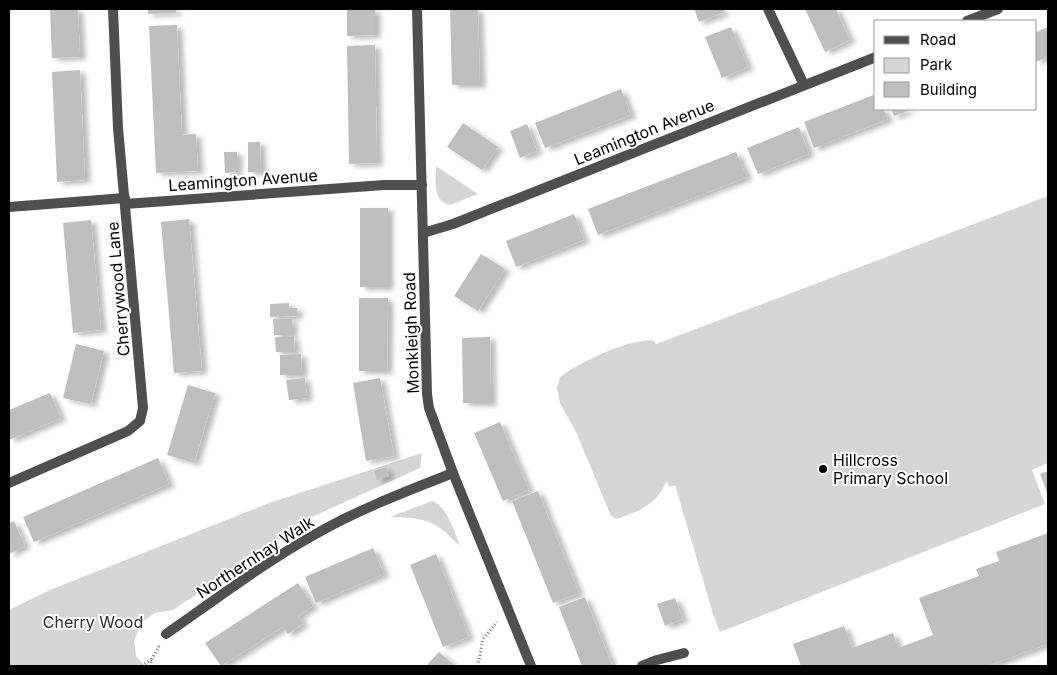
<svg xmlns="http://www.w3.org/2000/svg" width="1057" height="675" viewBox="0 0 1057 675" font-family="Inter,sans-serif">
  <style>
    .green { fill: #d6d6d6 }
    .building { fill: #bfbfbf; filter: url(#shadow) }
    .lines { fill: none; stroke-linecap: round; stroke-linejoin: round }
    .path { stroke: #717171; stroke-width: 3; stroke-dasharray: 1 2.5; stroke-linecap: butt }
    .service { stroke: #4f4f4f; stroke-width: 10 }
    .minor { stroke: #4f4f4f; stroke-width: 10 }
    .poi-dot { fill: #000; stroke: #fff; stroke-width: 2 }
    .labels { text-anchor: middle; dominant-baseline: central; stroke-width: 4; stroke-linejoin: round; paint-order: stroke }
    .street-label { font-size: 16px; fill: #000; stroke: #fff }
    .poi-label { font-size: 16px; fill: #000; stroke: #fff; text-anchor: start }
    .park-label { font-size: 16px; fill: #2d2d2d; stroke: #fff }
  </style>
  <defs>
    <filter id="shadow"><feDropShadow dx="5.5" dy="3" stdDeviation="2.5" flood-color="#0004"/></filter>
  </defs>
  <rect width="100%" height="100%" fill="#fff"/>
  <g class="green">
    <path d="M436 166 478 194 450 205C432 201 436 181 436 166Z"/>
    <path d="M1048 196V463L1032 470 1045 504 720 632 713 614 675 485 669 487 667 481C655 506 641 510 617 519L611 516 576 432 560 403 557 388 560 377C578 363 632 337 654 341L656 344Z"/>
    <polygon points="422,453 420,468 314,516 173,610 155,613 141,623 134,641 136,656 145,666 9,666 9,610 50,590 269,503"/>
    <path d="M432 501C447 506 454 531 460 545 454 542 450 536 445 532 429 518 411 517 390 517Z"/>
  </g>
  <g class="building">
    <polygon points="50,9 78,9 80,57 52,58"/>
    <polygon points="148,9 176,9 176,13 148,14"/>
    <polygon points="347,9 375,9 375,35 347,36"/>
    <polygon points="450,9 478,9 480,85 452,85"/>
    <polygon points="694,9 724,9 725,12 699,22"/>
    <polygon points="805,9 836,9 850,40 825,52"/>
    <polygon points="177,25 182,135 196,134 198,171 156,173 149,26"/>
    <polygon points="731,27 748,67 722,78 705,37"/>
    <polygon points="1048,27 1048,57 1036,62 1036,32"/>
    <polygon points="375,45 377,163 349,164 347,46"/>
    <polygon points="80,70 85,180 57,182 52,72"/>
    <polygon points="621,89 631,115 545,148 535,123"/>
    <polygon points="876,94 876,109 883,109 888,119 814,148 804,122"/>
    <polygon points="891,109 913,109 894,116"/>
    <polygon points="463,123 498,147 482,170 447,147"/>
    <polygon points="527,124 537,151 520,158 510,131"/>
    <polygon points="799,127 809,154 758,174 747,148"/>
    <polygon points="248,142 260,142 261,172 248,172"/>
    <polygon points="224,152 237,152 237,172 225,173"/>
    <polygon points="736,152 747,177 598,235 588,209"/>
    <rect x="360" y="208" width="28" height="79"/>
    <polygon points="574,214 584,240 516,267 506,241"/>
    <polygon points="189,219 202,371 174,373 161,222"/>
    <polygon points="91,220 101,330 73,333 63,223"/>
    <polygon points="481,254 505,269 478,311 454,296"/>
    <polygon points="359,298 388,298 387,371 359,371"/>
    <polygon points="289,303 289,308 297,308 297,316 270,317 270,304"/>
    <polygon points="273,319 292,319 292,335 274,335"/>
    <polygon points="275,337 294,337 295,352 276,352"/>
    <polygon points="490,337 491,403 463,403 462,338"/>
    <polygon points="76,344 104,351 91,404 63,398"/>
    <polygon points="301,354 302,375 280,375 280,355"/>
    <polygon points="305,378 307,398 289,400 286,380"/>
    <polygon points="380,378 394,456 366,461 353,383"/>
    <polygon points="188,385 215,393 194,463 167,455"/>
    <polygon points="50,393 61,418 9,440 9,410"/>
    <polygon points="500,422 529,490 503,501 474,433"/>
    <polygon points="158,458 169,484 34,542 23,517"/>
    <polygon points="386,467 389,476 377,480 374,471"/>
    <polygon points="1048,471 1048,495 1040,474"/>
    <polygon points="538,491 579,593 553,603 512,501"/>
    <polygon points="14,521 25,546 9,554 9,523"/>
    <polygon points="1048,533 1048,644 987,666 801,666 793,644 844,626 852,648 893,633 898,648 933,635 919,598 979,576 976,569 999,561 996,552"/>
    <polygon points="373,548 384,574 316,603 305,577"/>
    <polygon points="436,554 469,637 443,647 410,565"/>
    <polygon points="298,583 313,606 298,616 303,624 288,634 283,627 221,666 205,643"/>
    <polygon points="585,597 612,665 608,666 582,666 559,607"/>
    <polygon points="675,598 683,619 665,626 657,604"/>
    <polygon points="439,652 455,666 426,666"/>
  </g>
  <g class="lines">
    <g class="path">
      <polyline points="142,666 152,659"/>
      <polyline points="150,666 152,659 159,646"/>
      <polyline points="478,666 483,639 497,622"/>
    </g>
    <polyline class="service" points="642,666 657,660 684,653"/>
    <g class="minor">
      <polyline points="417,9 427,394 429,408 453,473 531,666"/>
      <polyline points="768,9 804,85"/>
      <polyline points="967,21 998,9"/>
      <polyline points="125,204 384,185 422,185"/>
      <polyline points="9,207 125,198"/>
      <polyline points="423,233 453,224 876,57"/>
      <polyline points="9,483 128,431 140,421 143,408 118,128 113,9"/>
      <path d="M166 634C215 600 262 564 314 535 357 510 407 491 453 473"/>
    </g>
  </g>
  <circle class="poi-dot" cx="823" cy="469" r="5"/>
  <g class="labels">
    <g class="street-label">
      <text transform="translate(644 132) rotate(-22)">Leamington Avenue</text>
      <text transform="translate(243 180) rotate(-4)">Leamington Avenue</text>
      <text transform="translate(118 289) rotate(-95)">Cherrywood Lane</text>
      <text transform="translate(411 333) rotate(-92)">Monkleigh Road</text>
      <text transform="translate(255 557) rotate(-33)">Northernhay Walk</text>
    </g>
    <g class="poi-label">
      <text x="833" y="460">Hillcross<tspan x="833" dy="18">Primary School</tspan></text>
    </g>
    <g class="park-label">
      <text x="93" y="622">Cherry Wood</text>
    </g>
  </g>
  <rect width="1057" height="675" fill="none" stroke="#000000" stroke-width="20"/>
  <rect x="874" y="20" width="162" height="90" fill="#ffffff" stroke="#999999"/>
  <rect x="884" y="36" width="25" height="8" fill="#4f4f4f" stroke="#999999"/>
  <text x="920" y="45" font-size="15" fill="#000000">Road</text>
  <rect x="884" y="58" width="25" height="15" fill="#d6d6d6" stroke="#999999"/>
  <text x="920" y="70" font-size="15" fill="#000000">Park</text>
  <rect x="884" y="82" width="25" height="15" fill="#bfbfbf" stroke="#999999"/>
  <text x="920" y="95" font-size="15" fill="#000000">Building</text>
</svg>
